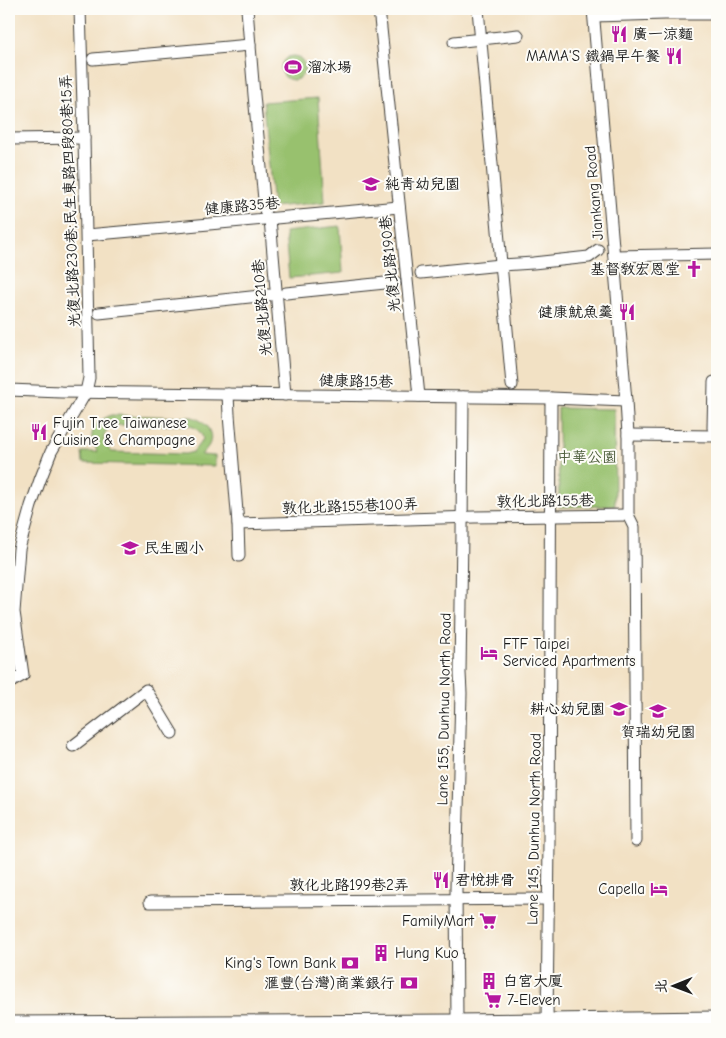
<svg xmlns="http://www.w3.org/2000/svg" width="726" height="1038" viewBox="0 0 726 1038" font-family="'Comic Neue','LXGW WenKai TC',sans-serif">
  <style>
    .green { fill: #98c16e; stroke: #5a6e45; fill-rule: evenodd }
    .lines { fill: none; stroke-linecap: round; stroke-linejoin: round }
    .minor-casing { stroke: #3c3a35; stroke-width: 13 }
    .major-casing { stroke: #3c3a35; stroke-width: 17 }
    .minor { stroke: #fff; stroke-width: 11 }
    .major { stroke: #fff; stroke-width: 15 }
    .labels { text-anchor: middle; dominant-baseline: central; stroke-width: 4; stroke-linejoin: round; paint-order: stroke }
    .poi-label { font-size: 15px; fill: #1c1c1c; stroke: #fdfcf7; text-anchor: start }
    .street-label { font-size: 15px; fill: #1c1c1c; stroke: #fdfcf7 }
    .park-label { font-size: 15px; fill: #4e5e3d; stroke: #fdfcf7 }
  </style>
  <rect width="100%" height="100%" fill="#fdfcf7"/>
  <filter id="ink" filterUnits="userSpaceOnUse"><feTurbulence type="fractalNoise" baseFrequency=".02" numOctaves="2"/><feDisplacementMap in="SourceGraphic" scale="10" xChannelSelector="R" yChannelSelector="G"/><feConvolveMatrix kernelMatrix="1 2 1 2 8 2 1 2 1" color-interpolation-filters="sRGB"/></filter>
  <filter id="wash" filterUnits="userSpaceOnUse"><feTurbulence type="fractalNoise" baseFrequency=".0096" numOctaves="4" result="noise"/><feDisplacementMap in="SourceGraphic" scale="20" xChannelSelector="R" yChannelSelector="G"/><feGaussianBlur stdDeviation="1.12" result="paint"/><feColorMatrix in="noise" values="0 0 0 0 0 0 0 0 0 0 0 0 0 0 0 0 0 1.4 0 .05"/><feComposite in="paint" operator="in"/></filter>
  <g filter="url(#wash)">
    <rect width="100%" height="100%" fill="#f2e1c4"/>
    <g class="green">
      <circle cx="293" cy="68" r="12"/>
      <polygon points="318,98 325,202 273,207 263,102"/>
      <polygon points="340,226 343,273 289,278 285,232"/>
      <polygon points="558,408 614,409 615,506 559,507"/>
      <path d="M111 415 192 417C204 420 215 432 209 445 207 449 203 452 201 455L215 456V466L83 463 82 452H98C85 435 94 422 111 415ZM113 425H185C194 426 201 430 203 439L193 452 185 454 112 452C101 442 101 434 113 425Z"/>
    </g>
  </g>
  <g filter="url(#ink)">
    <g class="lines">
      <g class="minor-casing">
        <g id="minor">
          <polyline points="247,9 254,95 265,210"/>
          <polyline points="379,9 419,396"/>
          <polyline points="478,9 512,385"/>
          <polyline points="593,9 626,401 628,435 628,515 634,527 636,841"/>
          <polyline points="594,16 665,14 717,14"/>
          <polyline points="454,42 518,35"/>
          <polyline points="93,59 250,45"/>
          <polyline points="9,139 84,138"/>
          <polyline points="270,219 285,395"/>
          <polyline points="87,235 399,207"/>
          <polyline points="615,256 717,254"/>
          <polyline points="421,273 501,265 533,263 589,257 598,250"/>
          <polyline points="286,293 395,282"/>
          <polyline points="99,313 269,295"/>
          <polyline points="9,390 61,392 551,398 626,401"/>
          <polyline points="228,394 229,415 238,524 239,556"/>
          <polyline points="713,428 714,382"/>
          <polyline points="628,435 717,436"/>
          <polyline points="238,524 474,517 628,515"/>
          <polyline points="9,683 23,675 14,612 19,549 31,506 40,480 51,452 86,392 89,378 84,138 80,9"/>
          <polyline points="73,746 146,690 172,733"/>
          <polyline points="150,902 548,899"/>
          <polyline points="547,1021 549,841 551,398"/>
          <polyline points="455,1028 457,1022 456,889 461,693 460,673 462,533 463,397"/>
        </g>
      </g>
      <g class="major-casing">
        <polyline id="major" points="9,1024 457,1022 717,1019"/>
      </g>
      <use href="#minor" class="minor"/>
      <use href="#major" class="major"/>
    </g>
  </g>
  <defs>
    <g id="restaurant-bare" transform="scale(1.35)"><path d="M-5-6h1v4h1v-4h1v4h1v-4h1v5L-1.5 .5V6h-2V.5L-5-1ZM5-6V6H3V1.5H1.5Q1.5-4 5-6Z" fill="#b5179e" stroke="#fdfcf7" stroke-width="2.5" paint-order="stroke"/></g>
    <g id="stadium-bare" transform="scale(1.35)"><path d="M0-5a6.5 5 0 1 0 0 10a6.5 5 0 1 0 0-10ZM-3.5-1.8h7v3.6h-7Z" fill="#b5179e" stroke="#fdfcf7" stroke-width="2.5" paint-order="stroke"/></g>
    <g id="school-bare" transform="scale(1.35)"><path d="M0-5L7-2L0 1L-7-2ZM-4 1L0 2.5L4 1V4Q0 6-4 4Z" fill="#b5179e" stroke="#fdfcf7" stroke-width="2.5" paint-order="stroke"/></g>
    <g id="church-bare" transform="scale(1.35)"><path d="M-1.2-6h2.4v3.5h3.3v2.4h-3.3V6h-2.4V-.1h-3.3v-2.4h3.3Z" fill="#b5179e" stroke="#fdfcf7" stroke-width="2.5" paint-order="stroke"/></g>
    <g id="hotel-bare" transform="scale(1.35)"><path d="M-6-4.5h1.5V1H6V5H4.5V3h-9V5H-6ZM-4 0a1.8 1.8 0 1 1 3.6 0ZM.5 0V-2.5h3Q6-2.5 6 0Z" fill="#b5179e" stroke="#fdfcf7" stroke-width="2.5" paint-order="stroke"/></g>
    <g id="supermarket-bare" transform="scale(1.35)"><path d="M-6-5.5h2.5l.6 2H6L4.5 2H-2.5L-4.4-4H-6ZM-1.5 3.2a1.3 1.3 0 1 0 .1 0ZM3 3.2a1.3 1.3 0 1 0 .1 0Z" fill="#b5179e" stroke="#fdfcf7" stroke-width="2.5" paint-order="stroke"/></g>
    <g id="building-bare" transform="scale(1.35)"><path d="M-4-6H4V6H1V3H-1V6H-4ZM-2.5-4.3h1.7v1.8h-1.7ZM.8-4.3h1.7v1.8H.8ZM-2.5-1h1.7V.8h-1.7ZM.8-1h1.7V.8H.8Z" fill="#b5179e" stroke="#fdfcf7" stroke-width="2.5" paint-order="stroke"/></g>
    <g id="bank-bare" transform="scale(1.35)"><path d="M-6-4H6V4H-6ZM0-2.3a2.3 2.3 0 1 0 0 4.6a2.3 2.3 0 1 0 0-4.6Z" fill="#b5179e" stroke="#fdfcf7" stroke-width="2.5" paint-order="stroke"/></g>
  </defs>
  <g fill-rule="evenodd">
    <use href="#restaurant-bare" x="619" y="34"/>
    <use href="#restaurant-bare" x="674" y="56"/>
    <use href="#stadium-bare" x="293" y="67"/>
    <use href="#school-bare" x="371" y="184"/>
    <use href="#church-bare" x="694" y="269"/>
    <use href="#restaurant-bare" x="627" y="312"/>
    <use href="#restaurant-bare" x="39" y="432"/>
    <use href="#school-bare" x="130" y="548"/>
    <use href="#hotel-bare" x="489" y="653"/>
    <use href="#school-bare" x="619" y="709"/>
    <use href="#school-bare" x="658" y="711"/>
    <use href="#restaurant-bare" x="441" y="880"/>
    <use href="#hotel-bare" x="659" y="889"/>
    <use href="#supermarket-bare" x="488" y="921"/>
    <use href="#building-bare" x="381" y="953"/>
    <use href="#bank-bare" x="350" y="963"/>
    <use href="#building-bare" x="489" y="981"/>
    <use href="#bank-bare" x="409" y="983"/>
    <use href="#supermarket-bare" x="493" y="1000"/>
  </g>
  <g class="labels">
    <g class="poi-label">
      <text x="633" y="34">廣一涼麵</text>
      <text x="660" y="56" text-anchor="end">MAMA'S 鐵鍋早午餐</text>
      <text x="307" y="67">溜冰場</text>
      <text x="385" y="184">純青幼兒園</text>
      <text x="680" y="269" text-anchor="end">基督教宏恩堂</text>
      <text x="613" y="312" text-anchor="end">健康魷魚羹</text>
      <text x="53" y="423">Fujin Tree Taiwanese<tspan x="53" dy="17">Cuisine &amp; Champagne</tspan></text>
      <text x="144" y="548">民生國小</text>
      <text x="503" y="644">FTF Taipei<tspan x="503" dy="17">Serviced Apartments</tspan></text>
      <text x="605" y="709" text-anchor="end">耕心幼兒園</text>
      <text x="658" y="732" text-anchor="middle">賀瑞幼兒園</text>
      <text x="455" y="880">君悅排骨</text>
      <text x="645" y="889" text-anchor="end">Capella</text>
      <text x="474" y="921" text-anchor="end">FamilyMart</text>
      <text x="395" y="953">Hung Kuo</text>
      <text x="336" y="963" text-anchor="end">King's Town Bank</text>
      <text x="503" y="981">白宫大厦</text>
      <text x="395" y="983" text-anchor="end">滙豐(台灣)商業銀行</text>
      <text x="507" y="1000">7-Eleven</text>
    </g>
    <g class="street-label">
      <text transform="translate(594 193) rotate(-95)">Jiankang Road</text>
      <text transform="translate(70 201) rotate(-92)">光復北路230巷;民生東路四段80巷15弄</text>
      <text transform="translate(242 206) rotate(-5)">健康路35巷</text>
      <text transform="translate(390 264) rotate(-96)">光復北路190巷</text>
      <text transform="translate(262 308) rotate(-95)">光復北路210巷</text>
      <text transform="translate(356 381) rotate(1)">健康路15巷</text>
      <text transform="translate(545 501) rotate(-1)">敦化北路155巷</text>
      <text transform="translate(350 506) rotate(-2)">敦化北路155巷100弄</text>
      <text transform="translate(444 709) rotate(-89)">Lane 155, Dunhua North Road</text>
      <text transform="translate(534 829) rotate(-89)">Lane 145, Dunhua North Road</text>
      <text x="349" y="885">敦化北路199巷2弄</text>
    </g>
    <g class="park-label">
      <text x="587" y="457">中華公園</text>
    </g>
  </g>
  <rect width="726" height="1038" fill="none" stroke="#fdfcf7" stroke-width="30"/>
  <g transform="translate(674 986) rotate(269)" stroke="#fdfcf7" stroke-width="4" paint-order="stroke">
  <path d="M0-4L9 19L0 12L-9 19Z" fill="#1c1c1c"/>
  <text y="-8" font-size="14" font-weight="bold" text-anchor="middle" fill="#1c1c1c">北</text>
  </g>
</svg>
